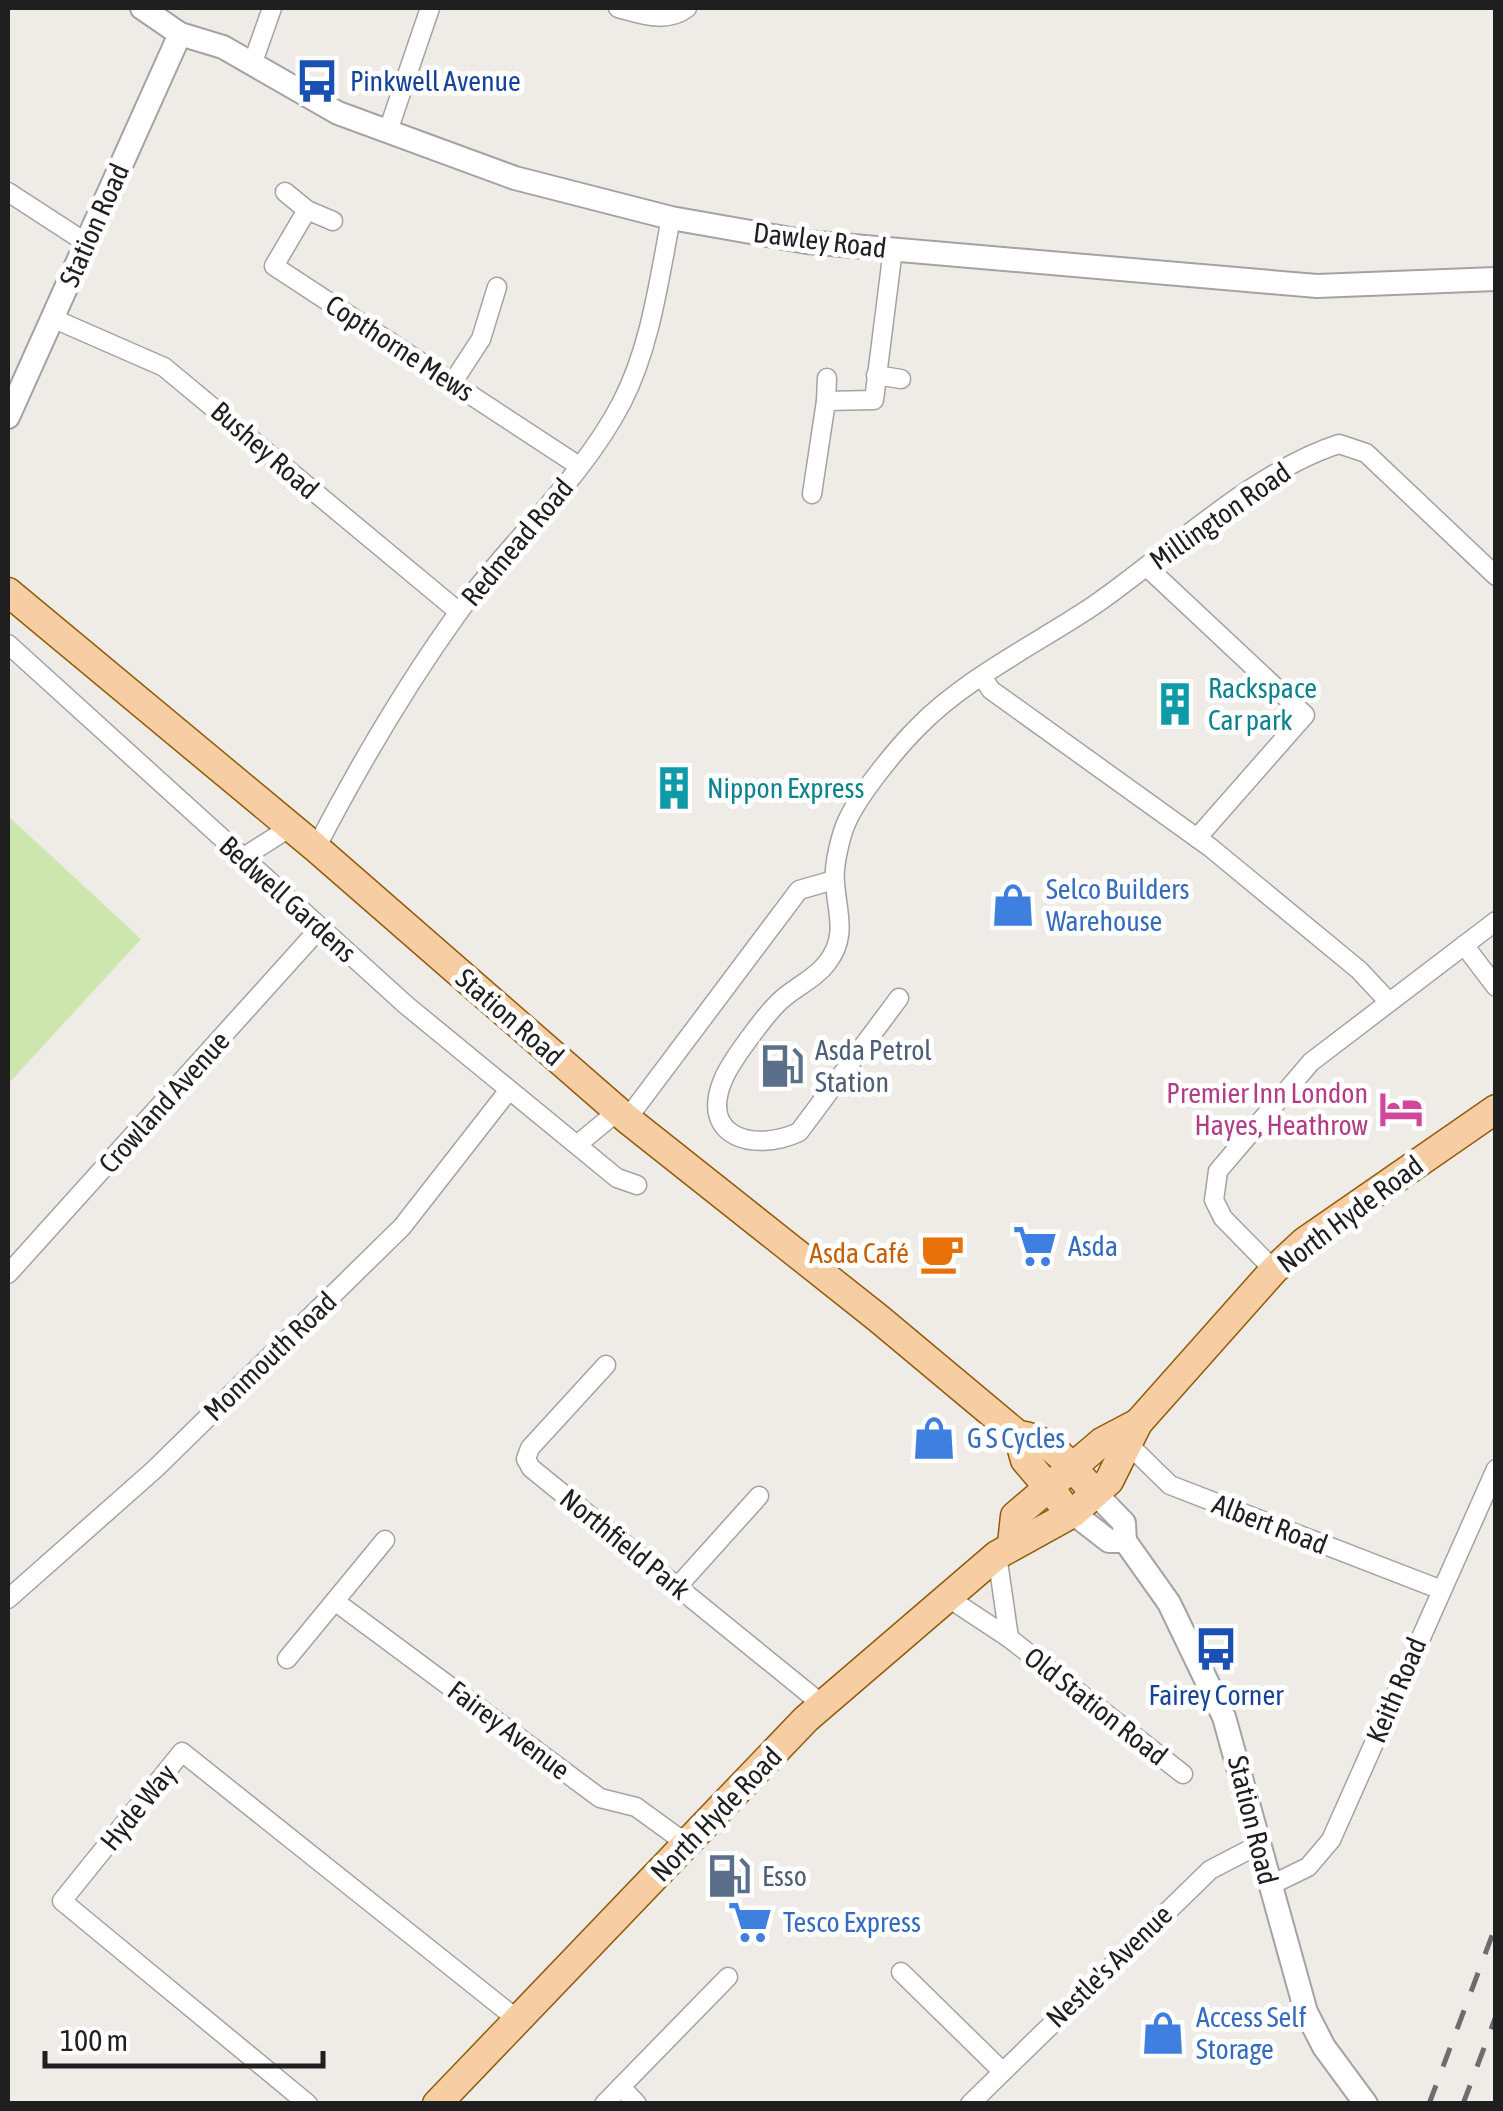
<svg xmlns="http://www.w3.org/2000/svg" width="1503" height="2111" viewBox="0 0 1503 2111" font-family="'Asap Condensed',sans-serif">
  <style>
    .grass { fill: #cde6ae }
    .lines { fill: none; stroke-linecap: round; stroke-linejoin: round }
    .minor-casing { stroke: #a3a3a3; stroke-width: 21 }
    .tertiary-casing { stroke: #a3a3a3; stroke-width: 26 }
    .primary-casing { stroke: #915c08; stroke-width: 31 }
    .minor { stroke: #fff; stroke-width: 18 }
    .tertiary { stroke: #fff; stroke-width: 22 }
    .primary { stroke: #f7cda3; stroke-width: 28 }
    .rail { stroke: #6d6d6d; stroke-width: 5; stroke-dasharray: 20 20; stroke-linecap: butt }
    .labels { text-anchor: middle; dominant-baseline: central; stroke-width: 10; stroke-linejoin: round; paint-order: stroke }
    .transit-label { font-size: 28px; fill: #164399; stroke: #fff; text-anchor: start }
    .street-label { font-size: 28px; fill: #1f1f1f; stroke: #fff }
    .culture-label { font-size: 28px; fill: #0d838f; stroke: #fff; text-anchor: start }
    .shop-label { font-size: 28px; fill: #366cbe; stroke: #fff; text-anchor: start }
    .service-label { font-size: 28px; fill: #4e5e75; stroke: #fff; text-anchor: start }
    .hotel-label { font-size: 28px; fill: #b23c85; stroke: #fff; text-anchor: end }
    .food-label { font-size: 28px; fill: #c56008; stroke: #fff; text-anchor: end }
  </style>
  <rect width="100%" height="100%" fill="#efebe6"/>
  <polygon class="grass" points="8,816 141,939 8,1084"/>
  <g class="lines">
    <g class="minor-casing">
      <g id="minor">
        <path d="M618 8C641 14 666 24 687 8"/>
        <polyline points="253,62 272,8"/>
        <polyline points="388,131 430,8"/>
        <polyline points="8,192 85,242"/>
        <polyline points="285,192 307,210 333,221"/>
        <polyline points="307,210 274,266 579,466"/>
        <polyline points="52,318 164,367 459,612"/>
        <polyline points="876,375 901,379"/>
        <polyline points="453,382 481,339 497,287"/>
        <polyline points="826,401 827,378"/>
        <polyline points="812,494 826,401 874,400 893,249"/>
        <polyline points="1148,568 1305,715 1197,838"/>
        <polyline points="8,644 406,1005 617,1178 637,1185"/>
        <polyline points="983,678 991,690 1211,848 1359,970 1388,1001"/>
        <path d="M316 848C358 767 405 687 458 613 510 541 581 481 622 402 651 345 659 279 671 218"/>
        <polyline points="242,858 291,827"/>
        <polyline points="1464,945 1496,987"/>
        <path d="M899 998 799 1132C754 1153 699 1137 723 1080 730 1062 766 1014 780 1001 795 987 815 979 827 963 848 936 837 913 835 883 833 866 841 832 849 817 862 791 897 748 918 727 966 678 1036 644 1093 606 1167 555 1254 471 1339 444L1366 453 1496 576"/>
        <polyline points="627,1119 799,890 834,880"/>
        <polyline points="578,1144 618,1111"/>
        <polyline points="1274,1270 1223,1218 1214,1200 1218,1171 1311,1062 1496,921"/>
        <polyline points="8,1274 319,929"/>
        <polyline points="606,1365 530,1448 526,1459 531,1468 823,1705"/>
        <polyline points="1123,1439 1170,1485 1439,1589"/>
        <polyline points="997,1555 1009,1638"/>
        <polyline points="678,1586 759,1496"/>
        <polyline points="947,1597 1009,1638 1183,1774"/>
        <polyline points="8,1599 155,1469 402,1227 509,1090"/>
        <polyline points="336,1602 600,1798 636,1807 687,1844"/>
        <polyline points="287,1659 385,1540"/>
        <polyline points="1269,1886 1308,1867 1331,1840 1496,1469"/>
        <polyline points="901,1972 1002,2071"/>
        <polyline points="621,2087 637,2104"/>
        <polyline points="308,2104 62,1901 182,1752 518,2020"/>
        <polyline points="604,2104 728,1977"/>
        <polyline points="970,2104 1210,1870 1260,1844"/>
      </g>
    </g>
    <g class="tertiary-casing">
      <g id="tertiary">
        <polyline points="142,8 180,34 223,47 338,113 515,178 671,218 807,242 1317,286 1496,279"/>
        <polyline points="8,417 180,34"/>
        <polyline points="1095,1493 1124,1523 1125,1541 1169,1603 1224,1717 1306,2012 1324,2047 1366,2104"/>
        <polyline points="1073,1513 1109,1541 1125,1541"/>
      </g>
    </g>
    <g class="primary-casing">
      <g id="primary">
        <path d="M8 592 316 848 627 1119 878 1318 1018 1435C1052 1438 1073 1469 1095 1493"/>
        <polyline points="1018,1435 1025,1460 1059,1500"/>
        <polyline points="1012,1544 1015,1516 1102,1442 1138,1423"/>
        <polyline points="437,2104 806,1719 997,1555 1073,1513 1109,1481 1138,1423 1274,1270 1304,1242 1496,1109"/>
      </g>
    </g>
    <use href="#minor" class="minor"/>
    <use href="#tertiary" class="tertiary"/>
    <use href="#primary" class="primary"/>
    <g class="rail">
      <polyline points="1429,2104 1496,1925"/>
      <polyline points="1463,2104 1496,2016"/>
    </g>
  </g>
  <defs>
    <g id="bus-bare" transform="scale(3.45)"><path d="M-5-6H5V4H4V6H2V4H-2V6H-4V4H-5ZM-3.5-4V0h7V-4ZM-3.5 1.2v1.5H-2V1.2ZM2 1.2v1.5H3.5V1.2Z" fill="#1a4fb4" stroke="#fff" stroke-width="2.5" paint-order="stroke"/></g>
    <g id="building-bare" transform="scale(3.45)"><path d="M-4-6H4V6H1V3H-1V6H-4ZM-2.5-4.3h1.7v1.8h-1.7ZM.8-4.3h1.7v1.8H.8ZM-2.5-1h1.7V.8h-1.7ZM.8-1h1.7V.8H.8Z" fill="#0f9aa8" stroke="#fff" stroke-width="2.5" paint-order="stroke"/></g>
    <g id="shop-bare" transform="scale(3.45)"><path d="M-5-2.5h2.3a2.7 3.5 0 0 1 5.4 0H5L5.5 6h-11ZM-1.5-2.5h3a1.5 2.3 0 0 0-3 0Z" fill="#3f7fe0" stroke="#fff" stroke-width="2.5" paint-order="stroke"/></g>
    <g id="fuel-bare" transform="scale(3.45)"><path d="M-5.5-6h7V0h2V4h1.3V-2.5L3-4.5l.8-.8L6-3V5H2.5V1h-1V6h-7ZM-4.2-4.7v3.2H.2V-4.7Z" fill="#5c6f8a" stroke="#fff" stroke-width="2.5" paint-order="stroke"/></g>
    <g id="hotel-bare" transform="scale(3.45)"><path d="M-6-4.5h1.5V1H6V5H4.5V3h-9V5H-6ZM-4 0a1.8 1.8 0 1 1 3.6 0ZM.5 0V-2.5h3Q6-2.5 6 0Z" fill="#d1479c" stroke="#fff" stroke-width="2.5" paint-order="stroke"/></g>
    <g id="supermarket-bare" transform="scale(3.45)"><path d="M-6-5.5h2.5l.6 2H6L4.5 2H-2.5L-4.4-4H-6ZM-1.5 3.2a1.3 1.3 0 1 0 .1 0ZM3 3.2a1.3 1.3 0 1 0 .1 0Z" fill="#3f7fe0" stroke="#fff" stroke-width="2.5" paint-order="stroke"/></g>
    <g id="cafe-bare" transform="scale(3.45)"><path d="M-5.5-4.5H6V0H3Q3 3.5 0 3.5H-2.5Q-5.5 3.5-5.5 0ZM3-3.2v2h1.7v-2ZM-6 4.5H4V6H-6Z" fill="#e8710a" stroke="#fff" stroke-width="2.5" paint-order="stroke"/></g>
  </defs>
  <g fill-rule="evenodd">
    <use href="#bus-bare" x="317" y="81"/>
    <use href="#building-bare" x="1175" y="704"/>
    <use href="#building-bare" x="674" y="788"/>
    <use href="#shop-bare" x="1013" y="905"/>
    <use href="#fuel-bare" x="782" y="1066"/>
    <use href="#hotel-bare" x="1401" y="1109"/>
    <use href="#supermarket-bare" x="1035" y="1246"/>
    <use href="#cafe-bare" x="942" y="1253"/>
    <use href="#shop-bare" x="934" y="1438"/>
    <use href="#bus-bare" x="1216" y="1649"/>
    <use href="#fuel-bare" x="729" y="1876"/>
    <use href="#supermarket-bare" x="750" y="1922"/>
    <use href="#shop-bare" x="1163" y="2033"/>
  </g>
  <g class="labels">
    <g class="transit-label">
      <text x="350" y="81">Pinkwell Avenue</text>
      <text x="1216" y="1695" text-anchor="middle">Fairey Corner</text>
    </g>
    <g class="street-label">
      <text transform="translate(94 225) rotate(-66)">Station Road</text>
      <text transform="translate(820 240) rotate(7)">Dawley Road</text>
      <text transform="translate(400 348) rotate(33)">Copthorne Mews</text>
      <text transform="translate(265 450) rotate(41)">Bushey Road</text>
      <text transform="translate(1220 516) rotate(-35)">Millington Road</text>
      <text transform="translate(517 542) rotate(-50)">Redmead Road</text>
      <text transform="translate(288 899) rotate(42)">Bedwell Gardens</text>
      <text transform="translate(510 1017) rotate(41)">Station Road</text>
      <text transform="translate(164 1102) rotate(-48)">Crowland Avenue</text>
      <text transform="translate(1350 1214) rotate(-37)">North Hyde Road</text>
      <text transform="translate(270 1356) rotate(-44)">Monmouth Road</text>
      <text transform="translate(1270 1524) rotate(21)">Albert Road</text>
      <text transform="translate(625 1544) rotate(39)">Northfield Park</text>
      <text transform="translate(1396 1690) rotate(-67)">Keith Road</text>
      <text transform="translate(1096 1706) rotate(38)">Old Station Road</text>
      <text transform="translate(509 1730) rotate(37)">Fairey Avenue</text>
      <text transform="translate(138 1807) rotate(-51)">Hyde Way</text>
      <text transform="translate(716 1814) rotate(-46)">North Hyde Road</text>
      <text transform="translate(1253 1820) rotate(76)">Station Road</text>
      <text transform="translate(1109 1966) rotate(-44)">Nestle's Avenue</text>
    </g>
    <g class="culture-label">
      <text x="1208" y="688">Rackspace<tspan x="1208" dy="32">Car park</tspan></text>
      <text x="707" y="788">Nippon Express</text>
    </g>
    <g class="shop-label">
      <text x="1046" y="889">Selco Builders<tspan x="1046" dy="32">Warehouse</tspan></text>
      <text x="1068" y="1246">Asda</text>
      <text x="967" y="1438">G S Cycles</text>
      <text x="783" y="1922">Tesco Express</text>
      <text x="1196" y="2017">Access Self<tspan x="1196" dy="32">Storage</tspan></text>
    </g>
    <g class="service-label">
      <text x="815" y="1050">Asda Petrol<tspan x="815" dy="32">Station</tspan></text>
      <text x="762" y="1876">Esso</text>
    </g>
    <g class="hotel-label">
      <text x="1368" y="1093">Premier Inn London<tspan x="1368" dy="32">Hayes, Heathrow</tspan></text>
    </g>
    <g class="food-label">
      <text x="909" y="1253">Asda Café</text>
    </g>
  </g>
  <rect width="1503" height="2111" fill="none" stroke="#1f1f1f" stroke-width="20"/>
  <path d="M45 2051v15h278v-15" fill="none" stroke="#1f1f1f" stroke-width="5"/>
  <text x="60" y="2051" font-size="30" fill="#1f1f1f" stroke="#ffffff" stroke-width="8" paint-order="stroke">100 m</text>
</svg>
